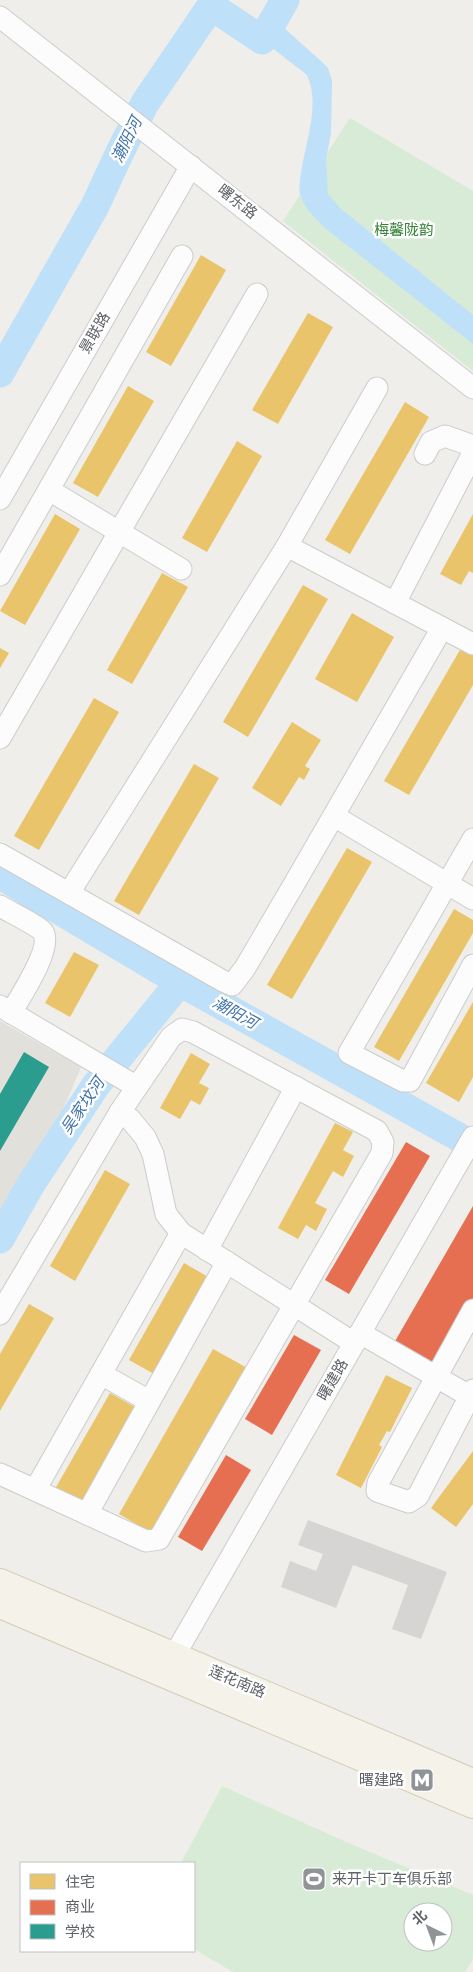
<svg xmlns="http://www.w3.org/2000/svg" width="473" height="1972" viewBox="0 0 473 1972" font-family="'Source Sans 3','Noto Sans SC',sans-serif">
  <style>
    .education { fill: #e2e0da }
    .green { fill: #d8ebd6; fill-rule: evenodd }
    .water { fill: #bfe0f9 }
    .homes { fill: #e9c46a }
    .shops { fill: #e76f51 }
    .schools { fill: #2a9d8f }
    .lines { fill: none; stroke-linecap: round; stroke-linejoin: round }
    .river { stroke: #bfe0f9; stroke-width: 29 }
    .building { fill: #d6d5d3 }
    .minor-casing { stroke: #cbcccc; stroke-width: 23 }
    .major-casing { stroke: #d7ceb8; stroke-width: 28 }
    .minor { stroke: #fdfcfc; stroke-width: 21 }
    .major { stroke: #f4f2e9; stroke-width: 26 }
    .labels { text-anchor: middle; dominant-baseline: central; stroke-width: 5; stroke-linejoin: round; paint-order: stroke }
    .street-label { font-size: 15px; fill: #5f6368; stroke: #fff }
    .park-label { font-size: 15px; fill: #348238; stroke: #fff }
    .poi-label { font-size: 15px; fill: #5f6368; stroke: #fff; text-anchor: end }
    .water-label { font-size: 16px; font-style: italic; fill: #4174aa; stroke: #fff }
  </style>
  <rect width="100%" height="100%" fill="#efeeea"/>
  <polygon class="education" points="0,1021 81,1067 59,1119 0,1220"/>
  <g class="green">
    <polygon points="350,118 473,191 473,371 283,221"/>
    <path d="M222 1786 353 1845 473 1895V1959L465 1972H233L194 1949V1863H181ZM413 1912H443V1942H413Z"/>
  </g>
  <path class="water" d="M274 19 321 61 328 68 332 81 331 134 326 159 328 194 340 208 473 315V344L325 228C316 218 303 208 300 194 298 186 301 175 302 167 307 138 320 103 307 75L262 40Z"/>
  <g class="homes">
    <polygon points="201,255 226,270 171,366 146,352"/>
    <polygon points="308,313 333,327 278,424 252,410"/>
    <polygon points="128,386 154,401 98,497 73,483"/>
    <polygon points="405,402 429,417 350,554 325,540"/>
    <polygon points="237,441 262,456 207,552 182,538"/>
    <polygon points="55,514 80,529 25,625 0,611"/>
    <polygon points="473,514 473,573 469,571 461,585 440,574"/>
    <polygon points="162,573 188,587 132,684 107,670"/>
    <polygon points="303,585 328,599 248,737 223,722"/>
    <polygon points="352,613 394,637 357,702 315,679"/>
    <polygon points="464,643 473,648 473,685 409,795 384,781"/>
    <polygon points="0,648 9,653 0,668"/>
    <polygon points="94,698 119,712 39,850 14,836"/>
    <polygon points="292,722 321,740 305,766 310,769 304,780 299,777 281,806 252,788"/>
    <polygon points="194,764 219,778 139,915 114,901"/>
    <polygon points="347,848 372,862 292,999 267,985"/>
    <polygon points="454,909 473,920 473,933 399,1061 374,1047"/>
    <polygon points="74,952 99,965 70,1017 45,1003"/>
    <polygon points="473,1002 473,1077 459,1102 426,1083"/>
    <polygon points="191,1053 210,1064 199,1083 209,1088 200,1105 191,1100 180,1119 160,1108"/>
    <polygon points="335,1123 353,1132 343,1150 354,1156 343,1177 333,1171 315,1203 327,1209 316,1231 306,1225 298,1239 278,1228"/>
    <polygon points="105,1170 130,1184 75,1281 50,1266"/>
    <polygon points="184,1263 210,1278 154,1374 129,1360"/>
    <polygon points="29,1304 54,1318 0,1411 0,1354"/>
    <polygon points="213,1349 251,1370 157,1536 119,1514"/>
    <polygon points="386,1375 412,1388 390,1432 387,1431 379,1445 382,1447 361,1488 336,1475"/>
    <polygon points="110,1393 135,1407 80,1504 55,1489"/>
    <polygon points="473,1451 473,1504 456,1527 431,1508"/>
  </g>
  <g class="shops">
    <polygon points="406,1142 430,1156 349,1294 325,1280"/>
    <polygon points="473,1206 473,1299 435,1366 394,1343"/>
    <polygon points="294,1335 321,1350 272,1435 245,1419"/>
    <polygon points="226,1455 251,1470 202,1551 178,1537"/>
  </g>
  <polygon class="schools" points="24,1052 49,1067 0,1151 0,1094"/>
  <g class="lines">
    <g class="river">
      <polyline points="0,373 95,206 120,152 145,103 211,6 262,40 285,0"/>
      <polyline points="0,875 180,982 473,1145"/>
      <polyline points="0,1239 31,1184 96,1085 180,982"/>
    </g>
  </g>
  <polygon class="building" points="308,1520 447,1572 421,1639 392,1629 408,1585 353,1565 336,1608 281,1587 290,1561 316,1571 323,1554 298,1545"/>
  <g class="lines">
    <g class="minor-casing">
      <g id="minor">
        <polyline points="0,17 473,388"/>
        <polyline points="425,454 431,442 445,436 473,446"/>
        <polyline points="49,490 181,569"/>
        <polyline points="0,499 191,166"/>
        <polyline points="287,546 473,644"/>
        <polyline points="0,575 182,256"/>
        <polyline points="395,603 473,453"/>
        <polyline points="0,738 257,294"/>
        <polyline points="334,816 473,899"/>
        <polyline points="473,839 349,1053 403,1081 410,1081 473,965"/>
        <polyline points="0,854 223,981 232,985 245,968 297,879 442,628"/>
        <polyline points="69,893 287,546 377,388"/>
        <path d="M0 906C8 911 39 926 43 932 53 948 20 997 11 1013"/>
        <polyline points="0,1006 137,1087"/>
        <polyline points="120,1112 130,1119 145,1137 153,1154 166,1214 181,1233 354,1343"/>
        <polyline points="207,1250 296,1087"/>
        <polyline points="473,1310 378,1483 377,1491 409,1502 418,1496 473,1390"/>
        <polyline points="0,1314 120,1112 171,1037 182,1029 193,1032 377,1131 383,1142 382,1153 159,1539 146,1541 0,1474"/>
        <polyline points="360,1333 473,1398"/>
        <polyline points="101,1374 149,1401"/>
        <polyline points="35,1490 181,1233"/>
        <polyline points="87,1514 227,1262"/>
        <polyline points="166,1670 473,1137"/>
      </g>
    </g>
    <g class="major-casing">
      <g id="major">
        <polyline points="0,1582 473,1782"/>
        <polyline points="0,1605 473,1805"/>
      </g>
    </g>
    <use href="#minor" class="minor"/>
    <use href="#major" class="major"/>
  </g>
  <defs>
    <g id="metro-square" transform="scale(1.25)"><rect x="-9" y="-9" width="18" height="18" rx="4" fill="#919496" stroke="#fff"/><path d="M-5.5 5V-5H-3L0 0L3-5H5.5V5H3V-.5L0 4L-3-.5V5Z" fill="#fff"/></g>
    <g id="stadium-square" transform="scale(1.25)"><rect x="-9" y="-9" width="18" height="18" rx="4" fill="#919496" stroke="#fff"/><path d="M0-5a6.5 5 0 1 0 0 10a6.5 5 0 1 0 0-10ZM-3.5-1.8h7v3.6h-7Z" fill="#fff"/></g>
  </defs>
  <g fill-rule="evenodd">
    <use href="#metro-square" x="422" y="1780"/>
    <use href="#stadium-square" x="314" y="1879"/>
  </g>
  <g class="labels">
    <g class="street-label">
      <text transform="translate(237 202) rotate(38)">曙东路</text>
      <text transform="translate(95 333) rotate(-60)">景联路</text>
      <text transform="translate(333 1380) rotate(-60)">曙建路</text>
      <text transform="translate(237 1682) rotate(23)">莲花南路</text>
    </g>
    <g class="park-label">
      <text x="404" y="230">梅馨陇韵</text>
    </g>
    <g class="poi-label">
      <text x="404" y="1780">曙建路</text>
      <text x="332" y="1879" text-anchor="start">来开卡丁车俱乐部</text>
    </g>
    <g class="water-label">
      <text transform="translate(127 140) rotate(-64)">潮阳河</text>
      <text transform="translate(235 1013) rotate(29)">潮阳河</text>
      <text transform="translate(83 1106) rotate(-56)">吴家坟河</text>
    </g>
  </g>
  <rect x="20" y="1862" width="175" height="90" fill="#ffffff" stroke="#bfc1c3"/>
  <rect x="30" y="1874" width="25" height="15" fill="#e9c46a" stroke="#bfc1c3"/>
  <text x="65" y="1887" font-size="15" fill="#5f6368">住宅</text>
  <rect x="30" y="1900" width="25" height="15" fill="#e76f51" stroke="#bfc1c3"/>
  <text x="65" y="1912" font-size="15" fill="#5f6368">商业</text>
  <rect x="30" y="1924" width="25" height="15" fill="#2a9d8f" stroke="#bfc1c3"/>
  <text x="65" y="1937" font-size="15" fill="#5f6368">学校</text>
  <g transform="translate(428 1927) rotate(318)"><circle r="24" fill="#ffffff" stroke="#bfc1c3"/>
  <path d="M0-4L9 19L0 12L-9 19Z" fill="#919496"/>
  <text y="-8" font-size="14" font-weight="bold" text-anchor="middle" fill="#5f6368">北</text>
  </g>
</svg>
